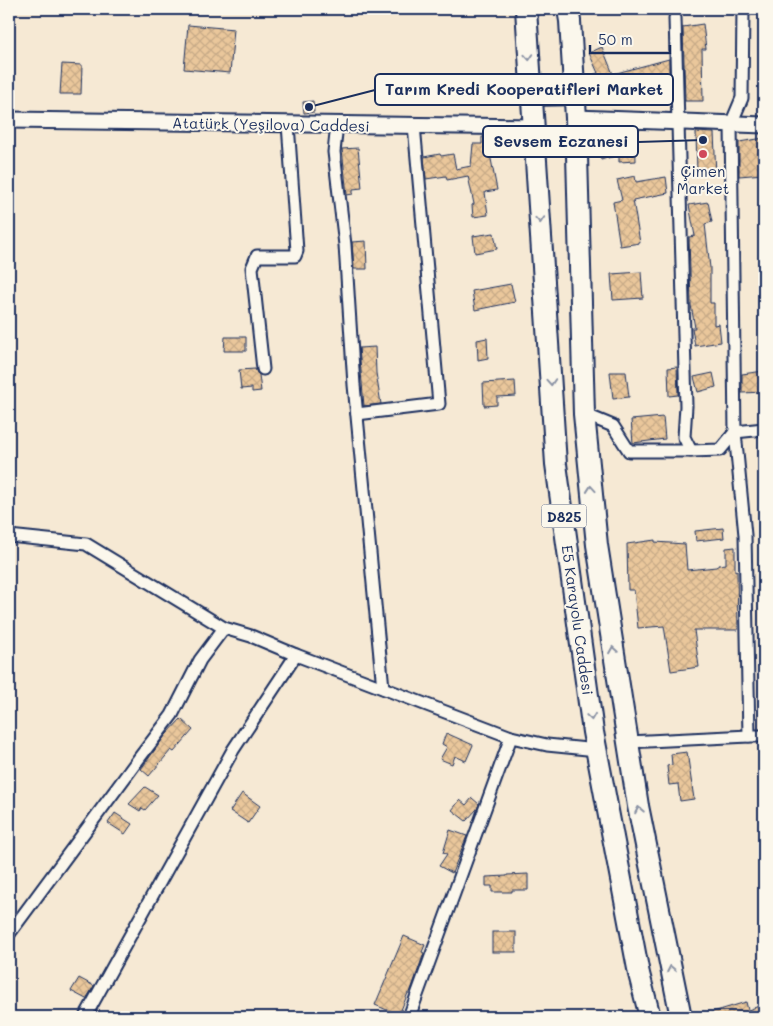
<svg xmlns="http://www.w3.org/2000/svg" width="773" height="1026" viewBox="0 0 773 1026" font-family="Mali,sans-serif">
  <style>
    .building { fill: url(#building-cross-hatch); stroke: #1b2f5e }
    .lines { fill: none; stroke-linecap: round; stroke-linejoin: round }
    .street-casing { stroke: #1b2f5e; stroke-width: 15 }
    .secondary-casing { stroke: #1b2f5e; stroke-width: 19 }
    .highway-casing { stroke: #1b2f5e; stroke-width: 24 }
    .street { stroke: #fbf7ec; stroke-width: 11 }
    .secondary { stroke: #fbf7ec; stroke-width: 15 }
    .highway { stroke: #fbf7ec; stroke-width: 20 }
    .oneway { stroke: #8b93a5 }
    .poi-dot { fill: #d1495b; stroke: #fbf7ec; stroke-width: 2 }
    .labels { text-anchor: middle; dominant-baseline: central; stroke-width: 4; stroke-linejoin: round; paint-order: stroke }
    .shield { fill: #fbf7ec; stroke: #5e6b89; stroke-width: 1 }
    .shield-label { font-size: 14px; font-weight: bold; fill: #1b2f5e }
    .street-label { font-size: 15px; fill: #1b2f5e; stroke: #fbf7ec }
    .poi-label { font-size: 15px; fill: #1b2f5e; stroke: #fbf7ec }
    .leader { fill: none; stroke: #1b2f5e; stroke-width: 2 }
    .callout-dot { fill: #1b2f5e; stroke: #fbf7ec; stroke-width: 2 }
    .callout { fill: #fbf7ec; stroke: #1b2f5e; stroke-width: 2 }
    .callout-label { font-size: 16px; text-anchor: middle; font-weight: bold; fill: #1b2f5e }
  </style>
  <defs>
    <pattern id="building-cross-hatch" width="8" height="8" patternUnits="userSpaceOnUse" patternTransform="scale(1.25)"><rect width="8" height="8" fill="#eac79b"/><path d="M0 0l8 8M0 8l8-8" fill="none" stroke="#c8ab88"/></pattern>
  </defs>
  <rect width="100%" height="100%" fill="#f6e9d4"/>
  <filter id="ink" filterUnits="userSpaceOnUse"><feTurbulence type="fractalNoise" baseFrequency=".02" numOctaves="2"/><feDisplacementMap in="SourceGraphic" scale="10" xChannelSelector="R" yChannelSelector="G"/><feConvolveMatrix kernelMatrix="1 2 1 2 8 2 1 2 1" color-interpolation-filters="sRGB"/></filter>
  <g filter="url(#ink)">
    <g class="building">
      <polygon points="703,24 706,49 702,49 703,101 685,101 683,27"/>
      <polygon points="188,25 234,29 230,73 184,69"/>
      <polygon points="602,47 613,74 669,59 669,76 627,87 625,80 599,91 592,75 598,73 589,53"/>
      <polygon points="62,64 82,65 81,94 60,94"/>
      <polygon points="313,101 314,112 304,113 303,102"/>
      <polygon points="635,131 636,161 619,162 619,155 601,160 595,136 611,132"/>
      <polygon points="696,132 714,133 716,174 697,174"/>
      <polygon points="482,137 505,139 504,155 490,154 497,190 485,192 488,215 473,217 472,205 474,204 468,176 447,180 446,176 426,179 424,157 440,154 441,156 453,154 456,169 471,166 473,144 482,144"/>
      <polygon points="764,138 764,174 739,176 739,142"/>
      <polygon points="358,148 362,188 353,189 353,194 347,195 342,149"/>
      <polygon points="635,176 636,182 666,177 668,193 633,200 640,243 620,246 613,202 622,200 617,180"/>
      <polygon points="708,202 712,222 705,224 710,268 710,303 714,303 714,325 719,324 721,342 695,346 692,328 695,328 691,305 689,237 695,236 689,205"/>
      <polygon points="494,233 497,249 475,253 473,236"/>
      <polygon points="366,241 367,269 354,269 352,242"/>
      <polygon points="641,272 643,298 613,300 611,274"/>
      <polygon points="511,284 515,302 475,310 472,291"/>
      <polygon points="225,337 246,337 246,351 224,351"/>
      <polygon points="487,338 488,358 478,360 477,340"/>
      <polygon points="375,347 376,373 381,404 364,406 359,348"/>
      <polygon points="677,367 678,395 669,396 668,368"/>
      <polygon points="255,369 257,373 259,375 261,391 252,392 252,388 241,389 239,370"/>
      <polygon points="764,371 764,392 742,393 742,374"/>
      <polygon points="610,372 626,372 629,397 613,399"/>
      <polygon points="713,373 716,387 698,392 694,377"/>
      <polygon points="515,381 516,396 497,397 497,405 484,406 483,383"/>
      <polygon points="663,417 665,439 633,443 631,420"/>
      <polygon points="723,528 724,538 696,541 695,531"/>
      <polygon points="655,540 655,542 685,544 687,570 716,567 719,565 726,564 726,548 735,547 735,571 737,570 738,630 694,630 699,667 671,671 664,626 638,628 634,590 628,590 627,544"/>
      <polygon points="181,719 193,730 174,752 171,750 149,776 141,769 165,736"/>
      <polygon points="446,733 473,745 466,761 455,756 452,764 440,759 447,747 442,744"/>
      <polygon points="687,752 694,799 680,801 678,784 669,785 667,766 672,765 671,754"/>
      <polygon points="145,787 158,795 145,810 142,808 140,811 129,804"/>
      <polygon points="242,793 260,806 248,823 230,811"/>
      <polygon points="472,798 479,804 477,809 466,821 452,810 460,800 466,805"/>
      <polygon points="115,813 132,824 125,834 108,823"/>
      <polygon points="450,830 467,836 452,873 439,866 447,854 443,853"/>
      <polygon points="528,874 528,890 512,890 512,892 492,892 492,886 486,886 486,877 507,876 507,875"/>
      <rect x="492" y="932" width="24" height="20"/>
      <polygon points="404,936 425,945 422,952 424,953 410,993 408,993 399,1015 375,1005"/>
      <polygon points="79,978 94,986 86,999 71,991"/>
      <polygon points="746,1002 748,1010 762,1005 764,1017 703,1017 703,1015"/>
    </g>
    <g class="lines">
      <g class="street-casing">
        <g id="street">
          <polyline points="743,9 742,98 731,124 735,432 745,535 749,736"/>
          <polyline points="675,18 686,406 684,437 691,451 720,450 735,432 764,429"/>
          <polyline points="337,124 334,152 345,245 354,385 383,688"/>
          <polyline points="263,369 252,268 257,256 295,256 297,251 288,124"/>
          <polyline points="357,414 439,404 414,125"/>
          <polyline points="584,414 613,426 629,451 691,451"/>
          <polyline points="9,536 86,544 224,628 251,636 296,655 511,737 547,745 597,750"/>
          <polyline points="628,742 749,736 764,736"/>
          <polyline points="9,934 140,757 172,715 200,660 224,628"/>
          <polyline points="85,1017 233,750 296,655"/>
          <polyline points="409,1017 511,737"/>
        </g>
      </g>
      <g class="secondary-casing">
        <g id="secondary">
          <polyline points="576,118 764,125"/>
          <polyline points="9,120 534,127"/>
        </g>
      </g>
      <g class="highway-casing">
        <g id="highway">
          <polyline points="526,9 556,464 593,732 639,974 650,1017"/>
          <polyline points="568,9 570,21 576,118 584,414 597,545 638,806 681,1017"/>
          <polyline points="532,95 575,94"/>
          <polyline points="535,140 577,138"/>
        </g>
      </g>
      <use href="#street" class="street"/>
      <use href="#secondary" class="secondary"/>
      <use href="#highway" class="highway"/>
    </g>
    <defs><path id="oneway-chevron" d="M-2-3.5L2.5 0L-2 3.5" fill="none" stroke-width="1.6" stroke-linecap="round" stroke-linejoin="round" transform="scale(1.25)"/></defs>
    <g class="oneway">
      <use href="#oneway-chevron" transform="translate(529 57) rotate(86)"/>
      <use href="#oneway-chevron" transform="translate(540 220) rotate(86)"/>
      <use href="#oneway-chevron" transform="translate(551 382) rotate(86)"/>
      <use href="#oneway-chevron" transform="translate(591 489) rotate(-95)"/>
      <use href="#oneway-chevron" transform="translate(613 650) rotate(-99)"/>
      <use href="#oneway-chevron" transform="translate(591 717) rotate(82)"/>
      <use href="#oneway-chevron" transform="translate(639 810) rotate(-101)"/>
      <use href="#oneway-chevron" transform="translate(671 969) rotate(-101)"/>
    </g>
  </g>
  <circle class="poi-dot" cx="703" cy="154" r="5"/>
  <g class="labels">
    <rect class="shield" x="541.5" y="504.5" width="45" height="23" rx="4"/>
    <g class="shield-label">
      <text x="564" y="516">D825</text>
    </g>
    <g class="street-label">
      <text transform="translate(271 124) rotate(1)">Atatürk (Yeşilova) Caddesi</text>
      <text transform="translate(578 620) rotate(82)">E5 Karayolu Caddesi</text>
    </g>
    <g class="poi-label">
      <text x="703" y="171">Çimen<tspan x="703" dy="17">Market</tspan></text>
    </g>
  </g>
  <path class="leader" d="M309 107L375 90M703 140L638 142"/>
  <g class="callout-dot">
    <circle cx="309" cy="107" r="5"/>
    <circle cx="703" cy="140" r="5"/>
  </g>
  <g class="callout">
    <rect x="375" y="74" width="298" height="31" rx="5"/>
    <rect x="483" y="126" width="155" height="31" rx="5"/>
  </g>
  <g class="callout-label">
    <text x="524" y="95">Tarım Kredi Kooperatifleri Market</text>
    <text x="561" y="147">Sevsem Eczanesi</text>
  </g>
  <rect width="773" height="1026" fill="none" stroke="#fbf7ec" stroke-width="30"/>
  <rect x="15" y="15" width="743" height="996" fill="none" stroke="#1b2f5e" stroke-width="2" filter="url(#ink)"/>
  <path d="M590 45v8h80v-8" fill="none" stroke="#1b2f5e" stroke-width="2.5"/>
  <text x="598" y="45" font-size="15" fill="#1b2f5e" stroke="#fbf7ec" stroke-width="4" paint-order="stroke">50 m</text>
</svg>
